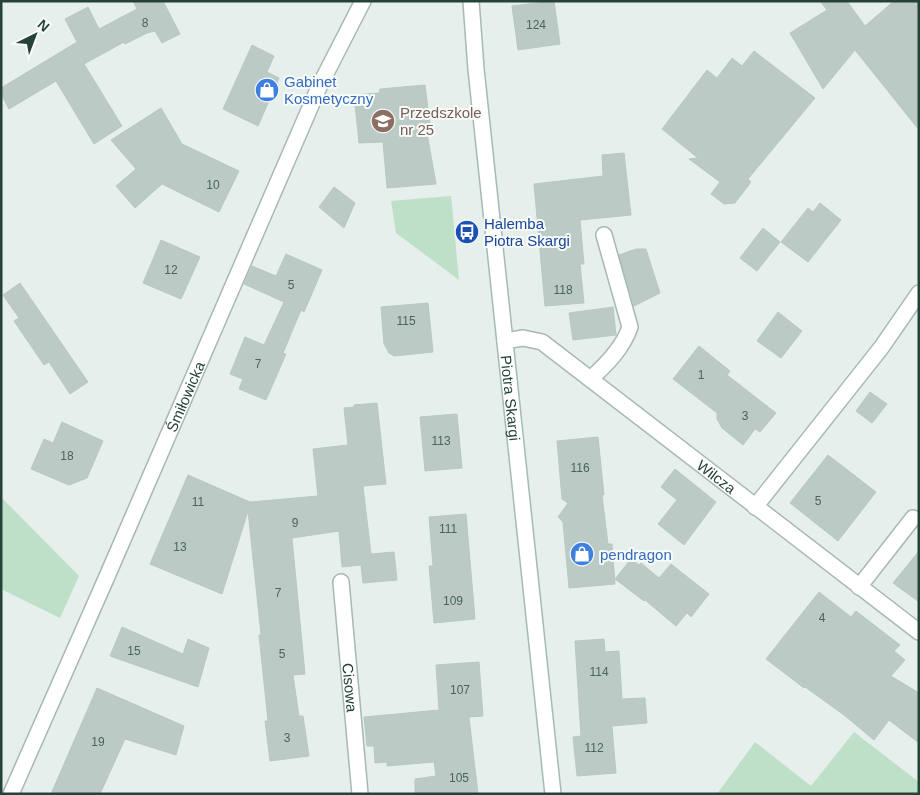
<svg xmlns="http://www.w3.org/2000/svg" width="920" height="795" viewBox="0 0 920 795" font-family="Arial,sans-serif">
  <style>
    .green { fill: #bfe0c8 }
    .building { fill: #bbcac4; stroke: #b8c9c2 }
    .lines { fill: none; stroke-linecap: round; stroke-linejoin: round }
    .lane-casing { stroke: #a8b8b2; stroke-width: 18 }
    .street-casing { stroke: #a8b8b2; stroke-width: 18 }
    .secondary-casing { stroke: #a4bbb3; stroke-width: 18 }
    .lane { stroke: #fff; stroke-width: 15 }
    .street { stroke: #fff; stroke-width: 15 }
    .secondary { stroke: #fff; stroke-width: 15 }
    .labels { text-anchor: middle; dominant-baseline: central; stroke-width: 4; stroke-linejoin: round; paint-order: stroke }
    .number-label { font-size: 12px; fill: #4a645c }
    .shop-label { font-size: 15px; fill: #366cbe; stroke: #f7fbf9; text-anchor: start }
    .education-label { font-size: 15px; fill: #785e54; stroke: #f7fbf9; text-anchor: start }
    .transit-label { font-size: 15px; fill: #164399; stroke: #f7fbf9; text-anchor: start }
    .street-label { font-size: 15px; fill: #24423a; stroke: #f7fbf9 }
  </style>
  <rect width="100%" height="100%" fill="#e6efeb"/>
  <g class="green">
    <polygon points="451,196 459,280 396,233 391,201"/>
    <polygon points="1,497 79,576 60,618 1,589"/>
    <polygon points="854,732 919,782 919,794 717,794 755,742 811,786"/>
  </g>
  <g class="building">
    <polygon points="133,1 163,1 180,34 162,43 155,31 147,33 125,44 124,42 84,64 122,126 94,144 56,81 9,109 1,94 1,88 77,42 65,19 88,7 99,29 137,9"/>
    <polygon points="554,1 560,44 518,50 512,6"/>
    <polygon points="820,1 847,1 865,26 894,1 919,1 919,130 855,50 823,89 790,33 827,10"/>
    <polygon points="252,45 274,56 267,72 279,78 258,126 223,109"/>
    <polygon points="754,51 815,98 748,179 751,182 735,203 724,204 711,194 720,182 689,159 698,158 662,129 707,70 717,78 732,58 742,66"/>
    <polygon points="425,85 431,132 427,133 436,184 387,188 383,142 359,143 354,95 379,93 380,89"/>
    <polygon points="161,108 182,144 239,171 219,212 162,184 135,208 116,186 136,169 111,140"/>
    <polygon points="624,153 631,215 580,220 584,264 580,264 584,303 545,306 534,184 603,176 602,155"/>
    <polygon points="334,187 355,203 344,228 319,207"/>
    <polygon points="820,203 841,220 808,262 781,242 808,208 813,212"/>
    <polygon points="763,228 780,242 757,271 740,258"/>
    <polygon points="161,240 200,257 181,299 143,283"/>
    <polygon points="636,249 646,249 660,293 634,306 619,255"/>
    <polygon points="286,254 322,270 304,312 301,310 283,353 286,354 266,400 239,389 243,379 230,374 245,337 264,345 284,302 244,284 252,266 276,276"/>
    <polygon points="20,283 88,382 70,394 49,362 44,365 14,321 19,318 3,295"/>
    <polygon points="428,303 433,352 394,356 389,353 384,344 381,307"/>
    <polygon points="613,307 616,335 573,340 569,313"/>
    <polygon points="778,312 802,331 781,358 757,341"/>
    <polygon points="699,346 730,371 727,375 776,413 760,432 755,429 743,445 722,428 717,419 717,413 673,379"/>
    <polygon points="870,392 887,404 872,423 856,411"/>
    <polygon points="377,403 386,484 363,486 371,554 394,552 397,580 363,583 361,565 342,567 339,531 292,538 305,674 293,675 299,716 303,716 309,756 270,761 265,721 268,721 259,635 261,635 248,511 222,594 150,564 188,475 250,502 318,496 313,449 348,445 344,408 354,407 354,405"/>
    <polygon points="457,414 462,468 425,471 420,417"/>
    <polygon points="62,422 103,441 87,478 69,485 31,469 44,439 53,443"/>
    <polygon points="598,437 604,495 602,495 608,544 612,544 615,584 569,588 563,522 558,517 568,503 562,499 557,441"/>
    <polygon points="828,455 876,492 838,541 790,503"/>
    <polygon points="675,469 716,502 684,545 658,524 677,500 661,487"/>
    <polygon points="466,514 475,619 434,623 429,566 433,566 429,517"/>
    <polygon points="919,551 919,602 893,583"/>
    <polygon points="631,559 639,565 641,563 659,578 671,564 709,594 691,617 687,613 676,626 645,600 644,601 615,579"/>
    <polygon points="819,592 851,617 856,611 900,645 894,651 905,660 891,676 919,693 919,743 889,720 874,740 844,715 805,687 804,688 766,659"/>
    <polygon points="122,627 183,654 188,639 209,648 198,687 110,656"/>
    <polygon points="604,639 605,652 619,651 622,699 645,698 647,723 612,726 616,773 577,776 573,737 581,736 575,641"/>
    <polygon points="479,662 483,716 469,717 478,794 415,794 415,779 436,776 434,762 387,766 387,762 375,763 374,746 367,746 364,717 439,710 436,665"/>
    <polygon points="97,688 184,726 176,755 125,739 100,794 51,794"/>
  </g>
  <g class="lines">
    <g class="lane-casing">
      <g id="lane">
        <path d="M590 379C606 365 623 348 630 327L604 235"/>
        <polyline points="755,507 881,348 919,293"/>
        <polyline points="859,587 913,518"/>
      </g>
    </g>
    <g class="street-casing">
      <g id="street">
        <path id="s1" d="M505 341 523 338 542 342 919 632"/>
        <path id="s2" d="M341 582 360 794"/>
        <path id="s3" d="M11 794 105 581 319 87 363 1"/>
      </g>
    </g>
    <g class="secondary-casing">
      <g id="secondary">
        <path id="s4" d="M471 1 476 69 553 794"/>
      </g>
    </g>
    <use href="#lane" class="lane"/>
    <use href="#street" class="street"/>
    <use href="#secondary" class="secondary"/>
  </g>
  <defs>
    <g id="shop-disc" transform="scale(1.25)"><circle r="9.5" fill="#3f7fe0" stroke="#f7fbf9"/><path d="M-5-2.5h2.3a2.7 3.5 0 0 1 5.4 0H5L5.5 6h-11ZM-1.5-2.5h3a1.5 2.3 0 0 0-3 0Z" fill="#fff"/></g>
    <g id="school-disc" transform="scale(1.25)"><circle r="9.5" fill="#8d6e63" stroke="#f7fbf9"/><path d="M0-5L7-2L0 1L-7-2ZM-4 1L0 2.5L4 1V4Q0 6-4 4Z" fill="#fff"/></g>
    <g id="bus-disc" transform="scale(1.25)"><circle r="9.5" fill="#1a4fb4" stroke="#f7fbf9"/><path d="M-5-6H5V4H4V6H2V4H-2V6H-4V4H-5ZM-3.5-4V0h7V-4ZM-3.5 1.2v1.5H-2V1.2ZM2 1.2v1.5H3.5V1.2Z" fill="#fff"/></g>
  </defs>
  <g fill-rule="evenodd">
    <use href="#shop-disc" x="267" y="90"/>
    <use href="#school-disc" x="383" y="121"/>
    <use href="#bus-disc" x="467" y="232"/>
    <use href="#shop-disc" x="582" y="554"/>
  </g>
  <g class="labels">
    <g class="number-label">
      <text x="145" y="23">8</text>
      <text x="536" y="25">124</text>
      <text x="213" y="185">10</text>
      <text x="171" y="270">12</text>
      <text x="291" y="285">5</text>
      <text x="563" y="290">118</text>
      <text x="406" y="321">115</text>
      <text x="258" y="364">7</text>
      <text x="701" y="375">1</text>
      <text x="745" y="416">3</text>
      <text x="441" y="441">113</text>
      <text x="67" y="456">18</text>
      <text x="580" y="468">116</text>
      <text x="818" y="501">5</text>
      <text x="198" y="502">11</text>
      <text x="295" y="523">9</text>
      <text x="448" y="529">111</text>
      <text x="180" y="547">13</text>
      <text x="278" y="593">7</text>
      <text x="453" y="601">109</text>
      <text x="822" y="618">4</text>
      <text x="134" y="651">15</text>
      <text x="282" y="654">5</text>
      <text x="599" y="672">114</text>
      <text x="460" y="690">107</text>
      <text x="287" y="738">3</text>
      <text x="98" y="742">19</text>
      <text x="594" y="748">112</text>
      <text x="459" y="778">105</text>
    </g>
    <g class="shop-label">
      <text x="284" y="81">Gabinet<tspan x="284" dy="17">Kosmetyczny</tspan></text>
      <text x="600" y="554">pendragon</text>
    </g>
    <g class="education-label">
      <text x="400" y="112">Przedszkole<tspan x="400" dy="17">nr 25</tspan></text>
    </g>
    <g class="transit-label">
      <text x="484" y="223">Halemba<tspan x="484" dy="17">Piotra Skargi</tspan></text>
    </g>
    <g class="street-label">
      <text stroke="none"><textPath href="#s3" startOffset="434">Śmiłowicka</textPath></text>
      <text stroke="none"><textPath href="#s4" startOffset="399">Piotra Skargi</textPath></text>
      <text stroke="none"><textPath href="#s1" startOffset="258">Wilcza</textPath></text>
      <text stroke="none"><textPath href="#s2" startOffset="106">Cisowa</textPath></text>
    </g>
  </g>
  <rect width="920" height="795" fill="none" stroke="#24423a" stroke-width="5"/>
  <g transform="translate(35 35) rotate(42)" stroke="#f7fbf9" stroke-width="4" paint-order="stroke">
  <path d="M0-4L9 19L0 12L-9 19Z" fill="#24423a"/>
  <text y="-8" font-size="14" font-weight="bold" text-anchor="middle" fill="#24423a">N</text>
  </g>
</svg>
